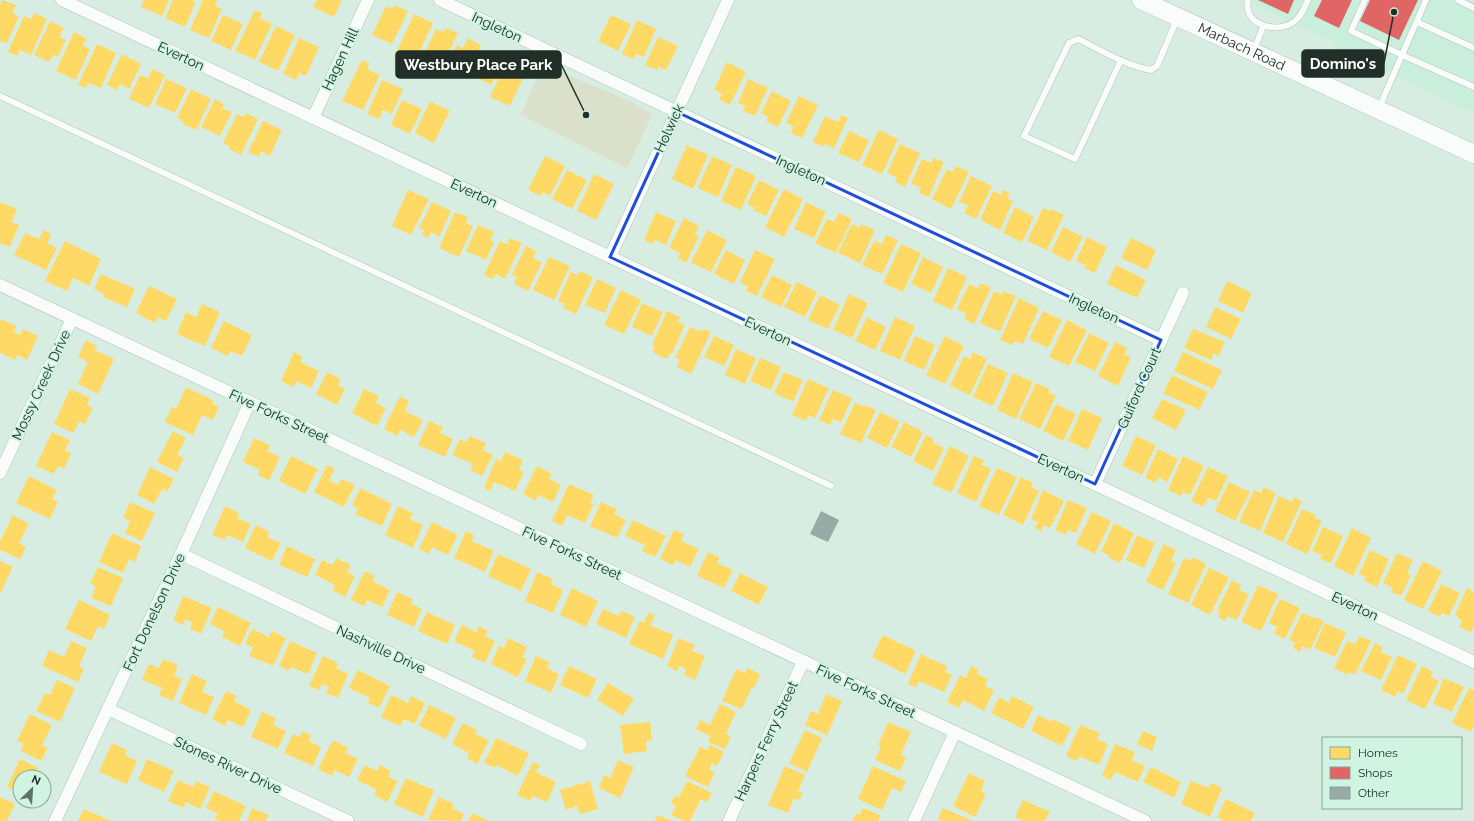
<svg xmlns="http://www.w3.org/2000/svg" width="1474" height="821" viewBox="0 0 1474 821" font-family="Raleway,sans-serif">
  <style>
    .built { fill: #caeedc }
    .green { fill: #dae0ca }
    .homes { fill: #ffd966 }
    .shops { fill: #e06666 }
    .building { fill: #98aaa6 }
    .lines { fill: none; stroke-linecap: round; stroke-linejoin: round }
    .lane-casing { stroke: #b0c1b9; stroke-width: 7 }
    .street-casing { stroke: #b0c1b9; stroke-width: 13 }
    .secondary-casing { stroke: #b0c1b9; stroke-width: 19 }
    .lane { stroke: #f9fcfb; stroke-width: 6 }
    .street { stroke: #f9fcfb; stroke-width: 12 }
    .secondary { stroke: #f9fcfb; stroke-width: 18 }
    .marked { fill: none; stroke: #1d4ed8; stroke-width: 3; stroke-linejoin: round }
    .labels { text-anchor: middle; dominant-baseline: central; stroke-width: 4; stroke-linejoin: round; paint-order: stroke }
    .street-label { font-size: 14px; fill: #212f28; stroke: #cff5e2 }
    .leader { fill: none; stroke: #212f28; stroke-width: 1.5 }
    .callout-dot { fill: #212f28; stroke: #cff5e2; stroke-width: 1.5 }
    .callout { fill: #212f28; stroke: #212f28; stroke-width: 1.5 }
    .callout-label { font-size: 15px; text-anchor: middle; font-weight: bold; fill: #fff }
  </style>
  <rect width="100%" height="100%" fill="#d7ede2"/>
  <polygon class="built" points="1244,0 1474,0 1474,113 1334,49 1336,43"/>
  <polygon class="green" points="544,62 579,80 634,103 652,115 627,168 521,115"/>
  <g class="homes">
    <polygon points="2,0 16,5 12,13 19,16 7,43 0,41 0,5"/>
    <polygon points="144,0 169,0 162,16 141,7"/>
    <polygon points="173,0 191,0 196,2 185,27 165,18"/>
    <polygon points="203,0 217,0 215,6 222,9 209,38 190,30"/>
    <polygon points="317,0 342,0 334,17 313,7"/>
    <polygon points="395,5 408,11 392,44 372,35 386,6 393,9"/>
    <polygon points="255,10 262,13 260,18 272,24 255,60 235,51"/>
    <polygon points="34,13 47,19 31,55 20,50 17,56 8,52 24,16 31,19"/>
    <polygon points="414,14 433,23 416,60 397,51"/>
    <polygon points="223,15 243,24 231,50 211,41"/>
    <polygon points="611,15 631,24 618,51 598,41"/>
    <polygon points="637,20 656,29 644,57 636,54 634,59 622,54"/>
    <polygon points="50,21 64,28 59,37 66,40 58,57 53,55 49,62 34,55"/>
    <polygon points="276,26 295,35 278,71 259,62"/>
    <polygon points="446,28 458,33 441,69 421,60 436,29 443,32"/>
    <polygon points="74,32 86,38 83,46 90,49 76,80 56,71"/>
    <polygon points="658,37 678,46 666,70 659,67 657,70 645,65"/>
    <polygon points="299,38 319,47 306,76 299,73 296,80 283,74"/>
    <polygon points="468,38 481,45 468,72 448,63 457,45 463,48"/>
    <polygon points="97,44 116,53 101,88 88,83 86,88 78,85"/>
    <polygon points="482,52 492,57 494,54 504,58 491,85 471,75"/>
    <polygon points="122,54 141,64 129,89 120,84 117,90 107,85"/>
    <polygon points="508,58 528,67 510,106 490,97"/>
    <polygon points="362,60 370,63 367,69 380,75 363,110 342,101"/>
    <polygon points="727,62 746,72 730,105 719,99 722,94 714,90"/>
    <polygon points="152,69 165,75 149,108 129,99 140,75 148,78"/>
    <polygon points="166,79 187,88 175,113 155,104"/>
    <polygon points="748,79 768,88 755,116 743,111 745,106 738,103"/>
    <polygon points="382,80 403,89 392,114 383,110 379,119 367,114"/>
    <polygon points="191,89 211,99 196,130 183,124 184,122 177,118"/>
    <polygon points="772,91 791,101 778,127 766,121 768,117 761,113"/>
    <polygon points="799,96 818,105 802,138 791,133 793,126 786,123"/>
    <polygon points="215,99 224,104 222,108 232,112 220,136 201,127"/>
    <polygon points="402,100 422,109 410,134 391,125"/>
    <polygon points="430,101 450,111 434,143 415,133"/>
    <polygon points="246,113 258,119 241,155 229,149 230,147 223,143 237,114 244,117"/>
    <polygon points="841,115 848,118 834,148 825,144 823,147 813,142 825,116 838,122"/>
    <polygon points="263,121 282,130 270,156 261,151 259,157 248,152"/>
    <polygon points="879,130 898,139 882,174 862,165"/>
    <polygon points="849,131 869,140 859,162 838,153"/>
    <polygon points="900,144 920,153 905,187 895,182 897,178 887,173"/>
    <polygon points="687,145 708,155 693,189 672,179"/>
    <polygon points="545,156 565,166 550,196 543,192 541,196 528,190"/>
    <polygon points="712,156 732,165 718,197 698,188"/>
    <polygon points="933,158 944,162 929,197 919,193 921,188 911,183 922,159 931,163"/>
    <polygon points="956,166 969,172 951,209 932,199 947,169 953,172"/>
    <polygon points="736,167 756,176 741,210 721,201"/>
    <polygon points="567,170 587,180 572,209 552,199"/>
    <polygon points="594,174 614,184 596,220 577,211"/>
    <polygon points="971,176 992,186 976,219 964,213 968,205 959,202"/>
    <polygon points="759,180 779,190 766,216 753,210 755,208 747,204"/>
    <polygon points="784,189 803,199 784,237 765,227"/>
    <polygon points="408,190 429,199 411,235 392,226"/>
    <polygon points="1003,190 1010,193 1007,198 1013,201 1000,230 980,220 993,191 1001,195"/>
    <polygon points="0,202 17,209 11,222 19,225 10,247 0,243"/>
    <polygon points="432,202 451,211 439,237 431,232 428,238 422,235 424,230 419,228"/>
    <polygon points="806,202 826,212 814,238 794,229"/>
    <polygon points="1015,207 1034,217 1022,242 1003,233"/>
    <polygon points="1043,208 1050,211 1051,209 1064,215 1047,250 1027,241"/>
    <polygon points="455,212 468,217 466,223 473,226 459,257 439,248"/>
    <polygon points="656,212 676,221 666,245 655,240 653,244 644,240"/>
    <polygon points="839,213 852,219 836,253 815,243 827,219 834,222"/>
    <polygon points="684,218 699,226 695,234 699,236 686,263 678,258 680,253 669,248"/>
    <polygon points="852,224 860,228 861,224 875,230 860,263 838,253"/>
    <polygon points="478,225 494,232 490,240 494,242 486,260 466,251"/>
    <polygon points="1063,227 1083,237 1070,262 1051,252"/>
    <polygon points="44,230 51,234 47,243 57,248 46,270 14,255 25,233 39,239"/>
    <polygon points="707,230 727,240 711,272 691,263"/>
    <polygon points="886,235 898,240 882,274 862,265 874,241 882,244"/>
    <polygon points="1087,237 1107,247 1095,273 1084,268 1086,265 1076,261"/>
    <polygon points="510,238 522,243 505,279 496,274 493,279 484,275 500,241 507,244"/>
    <polygon points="1131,238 1156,250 1147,270 1121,258"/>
    <polygon points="65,241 101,259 89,286 73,278 67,291 45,281"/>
    <polygon points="901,244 921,253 903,292 883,283"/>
    <polygon points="526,246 536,251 533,258 542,262 528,291 514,284 517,277 512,275"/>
    <polygon points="726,250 745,260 734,284 714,274"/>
    <polygon points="755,250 775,259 757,296 746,291 748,287 740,282"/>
    <polygon points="549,257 570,266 554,300 533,290"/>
    <polygon points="923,257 943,267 931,293 911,284"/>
    <polygon points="1116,265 1146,280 1137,298 1107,284"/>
    <polygon points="948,268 967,277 952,310 933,301"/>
    <polygon points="580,271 593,277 576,314 563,308 565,304 558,301 571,272 578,275"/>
    <polygon points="101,274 135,289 127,307 103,297 104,294 94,289"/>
    <polygon points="772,275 792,285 781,307 761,297"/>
    <polygon points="597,279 616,288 605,313 585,305"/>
    <polygon points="1227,281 1252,293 1243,313 1218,301"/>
    <polygon points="797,282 817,292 805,317 784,307"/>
    <polygon points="981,283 991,288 974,324 964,319 967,314 957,309 969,284 978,288"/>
    <polygon points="149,286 177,299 166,321 158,317 155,323 136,313"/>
    <polygon points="621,290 641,300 624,334 604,325"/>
    <polygon points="994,291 1002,295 1003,291 1016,296 1000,332 980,323"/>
    <polygon points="849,294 868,303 852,338 833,330"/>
    <polygon points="820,295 840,305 828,329 808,320"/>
    <polygon points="1019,298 1039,308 1023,344 1015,341 1013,345 1000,340"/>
    <polygon points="642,303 663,312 652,336 632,327"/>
    <polygon points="202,304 220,312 205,346 177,334 186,312 196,317"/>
    <polygon points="1215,307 1241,319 1231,339 1206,327"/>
    <polygon points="667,311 680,317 678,322 685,325 672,354 670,353 667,359 652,352 655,346 652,345"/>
    <polygon points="1043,311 1062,320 1048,348 1029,339"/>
    <polygon points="867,317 886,327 875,350 855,341"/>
    <polygon points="895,317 915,326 900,360 880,351"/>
    <polygon points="1,319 16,326 14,332 20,335 23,329 38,336 27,360 17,355 15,360 0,353 0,322"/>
    <polygon points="1067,320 1087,330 1069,366 1049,357"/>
    <polygon points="224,321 252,335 242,356 230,351 228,356 211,348"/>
    <polygon points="690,327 699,331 700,330 703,331 704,329 711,332 691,374 677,367 680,360 675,358"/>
    <polygon points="1193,329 1225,342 1219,356 1214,353 1211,360 1184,348"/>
    <polygon points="1089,333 1109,343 1095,371 1075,362"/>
    <polygon points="714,336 734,345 724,366 704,357"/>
    <polygon points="915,336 935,345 924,370 904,361"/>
    <polygon points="945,336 964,346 945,384 926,375"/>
    <polygon points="86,340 97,346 95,350 114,359 98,394 78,384 88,362 78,357"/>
    <polygon points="1115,342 1127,348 1124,354 1131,357 1118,386 1098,376"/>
    <polygon points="736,349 756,358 745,384 725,375"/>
    <polygon points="294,352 303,357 300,362 319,371 311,388 296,381 294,387 281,381"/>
    <polygon points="973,352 987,359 970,395 950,386 964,356 970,359"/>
    <polygon points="1183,352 1222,370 1213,389 1174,371"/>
    <polygon points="760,358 781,367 771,390 750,381"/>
    <polygon points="988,364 1008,373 993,406 973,397"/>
    <polygon points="327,372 341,379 338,385 345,389 337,405 316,394"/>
    <polygon points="784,372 803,380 793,402 774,393"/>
    <polygon points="1013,373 1033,382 1016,419 997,410"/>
    <polygon points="1172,375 1208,392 1199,410 1163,393"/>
    <polygon points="808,379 829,388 815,418 808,415 806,421 792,415"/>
    <polygon points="1036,383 1050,389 1048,392 1056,396 1040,429 1019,419"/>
    <polygon points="186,387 213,400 212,403 219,407 213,420 202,415 193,435 165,422 172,407 176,409"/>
    <polygon points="70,389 90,398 87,405 93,408 85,424 79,422 73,433 54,424"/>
    <polygon points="364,389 379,396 376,403 386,408 377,426 352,413"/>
    <polygon points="833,390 852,398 841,423 833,419 830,425 819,420"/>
    <polygon points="400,396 409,401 405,411 423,420 414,437 400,430 397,436 384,429"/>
    <polygon points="1162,399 1186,410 1176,430 1152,418"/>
    <polygon points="855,403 863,406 864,405 876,410 861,443 840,434"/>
    <polygon points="1056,404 1076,414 1063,441 1043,431"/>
    <polygon points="1082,409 1102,418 1088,450 1068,441"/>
    <polygon points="880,412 900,422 887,448 867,438"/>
    <polygon points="429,421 443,427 440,433 453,439 445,457 418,445"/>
    <polygon points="904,422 923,432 911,457 891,447"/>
    <polygon points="173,431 186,438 177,455 184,458 177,472 157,462"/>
    <polygon points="52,432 70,440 65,450 71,453 64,469 58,466 54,474 36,466"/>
    <polygon points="926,435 934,439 933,443 944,448 933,471 913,461"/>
    <polygon points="470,436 486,443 483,450 493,455 482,476 470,470 473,464 452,455 460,439 466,442"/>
    <polygon points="1136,436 1156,445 1142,475 1122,466"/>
    <polygon points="254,438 270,445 267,451 280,457 269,481 258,475 260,470 243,462"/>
    <polygon points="950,446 969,456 951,493 932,484"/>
    <polygon points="1158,449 1178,459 1167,482 1158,477 1155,483 1145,478"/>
    <polygon points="505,452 523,460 519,470 524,472 515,491 494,482 490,491 484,488 496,459 501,461"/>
    <polygon points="291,456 318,469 305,494 279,481"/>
    <polygon points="974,456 984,460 982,465 991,469 976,502 957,493"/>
    <polygon points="1183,456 1204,466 1190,495 1183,492 1181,496 1168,490"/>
    <polygon points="327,465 335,469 329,480 338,485 341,479 355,485 344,507 314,492"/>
    <polygon points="537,466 552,474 549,479 561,485 553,502 538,495 536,501 523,494"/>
    <polygon points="150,467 174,479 167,492 162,489 154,504 137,495"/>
    <polygon points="1208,467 1228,476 1216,501 1208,498 1203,507 1191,501"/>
    <polygon points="997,468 1017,477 999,515 979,506"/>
    <polygon points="29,476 57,490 52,499 58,502 50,519 16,503"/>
    <polygon points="1021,477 1033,483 1031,487 1039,491 1023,525 1003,515"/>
    <polygon points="1229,482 1250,492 1235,521 1215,511"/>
    <polygon points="569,484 594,495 590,503 594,504 585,523 567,515 562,526 552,521"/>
    <polygon points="1263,487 1276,493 1260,531 1239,522 1254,490 1261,493"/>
    <polygon points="360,488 392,504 382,526 355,514 358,508 352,505"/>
    <polygon points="1043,490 1064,501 1050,528 1044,525 1041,531 1035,528 1038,522 1031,519"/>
    <polygon points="1279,496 1292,502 1294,497 1302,501 1283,542 1263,533"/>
    <polygon points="1068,500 1087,508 1076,533 1068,530 1065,535 1055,530"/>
    <polygon points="130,502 155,513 142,541 125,533 130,521 123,517"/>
    <polygon points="601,502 617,509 614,514 626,520 617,538 590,526"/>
    <polygon points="225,506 239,513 237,518 251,524 243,542 227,535 225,540 212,535"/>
    <polygon points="398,506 413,513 410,519 423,525 413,548 385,535"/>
    <polygon points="1302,509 1316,515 1315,518 1322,521 1307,554 1286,544"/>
    <polygon points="1092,512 1111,521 1095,554 1076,544"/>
    <polygon points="13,515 29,524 19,543 26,547 20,559 0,550 0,541"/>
    <polygon points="633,520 666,536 655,557 642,551 645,545 625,536"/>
    <polygon points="432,522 458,535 448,555 432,547 429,554 419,549"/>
    <polygon points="1114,523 1134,533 1120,563 1108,557 1109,555 1101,552"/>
    <polygon points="256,525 270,532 267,537 281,543 272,561 245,548"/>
    <polygon points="1323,527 1343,536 1331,563 1320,559 1322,555 1312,551"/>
    <polygon points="1352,528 1371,538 1353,576 1334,566"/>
    <polygon points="674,530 684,534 681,541 699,549 690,567 676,560 673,565 660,559"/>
    <polygon points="466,531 474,535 472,541 494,551 485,572 454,558"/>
    <polygon points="112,533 141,546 135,562 129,559 123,573 99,562"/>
    <polygon points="1137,535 1155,543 1144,568 1126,560"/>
    <polygon points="1164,544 1176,550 1171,561 1176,563 1163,590 1146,582"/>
    <polygon points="287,546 315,559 307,577 279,565"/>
    <polygon points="1370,550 1389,559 1377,587 1364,581 1366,577 1359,574"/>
    <polygon points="708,552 720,558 717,563 733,570 724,588 697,576"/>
    <polygon points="1397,553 1413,560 1407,573 1411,575 1401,596 1391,592 1393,588 1383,583"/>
    <polygon points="498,554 531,569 521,591 488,576"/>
    <polygon points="1192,557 1206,564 1188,603 1168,594 1184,558 1191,561"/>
    <polygon points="336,558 351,565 347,572 355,576 345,597 332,590 335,585 315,575 322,560 333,565"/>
    <polygon points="0,561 13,567 0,594"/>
    <polygon points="1423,561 1442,571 1423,609 1404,600"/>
    <polygon points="98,567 123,578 111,606 91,598 96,586 90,584"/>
    <polygon points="1209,568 1229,577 1210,615 1191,605"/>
    <polygon points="365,571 375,576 372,581 390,590 382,607 367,600 364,606 351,600"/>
    <polygon points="537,572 553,579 551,584 563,590 553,613 525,601"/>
    <polygon points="740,573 768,587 759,605 731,591"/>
    <polygon points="1232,580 1241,585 1239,590 1249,594 1237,620 1228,616 1225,621 1218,617 1220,612 1217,611"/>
    <polygon points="1441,584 1460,593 1449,616 1442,613 1440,617 1428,611"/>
    <polygon points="1258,585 1278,594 1261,631 1241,622"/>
    <polygon points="572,588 598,601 586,627 560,615"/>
    <polygon points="1467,588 1474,592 1474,626 1471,632 1459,627 1462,621 1457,618 1458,616 1455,615"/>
    <polygon points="397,592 413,599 411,604 422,609 414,627 387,615"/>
    <polygon points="183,596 212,608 201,634 190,629 192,622 185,619 183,625 173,620"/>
    <polygon points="1280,599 1300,608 1285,639 1274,634 1277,627 1269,623"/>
    <polygon points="79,600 110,615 104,629 98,626 91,641 65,629"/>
    <polygon points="218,607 251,623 240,646 222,637 224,631 210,624"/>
    <polygon points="603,609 619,616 622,611 635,617 626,638 596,624"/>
    <polygon points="427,612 455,625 447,644 418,631"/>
    <polygon points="648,613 655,615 650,625 673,635 663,659 629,644 640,621 644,623"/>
    <polygon points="1302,613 1314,618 1315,617 1324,621 1310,650 1303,646 1300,652 1293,648 1295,643 1289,640"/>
    <polygon points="1325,623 1346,632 1335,657 1314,648"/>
    <polygon points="462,625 476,632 479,626 488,631 485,636 495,641 485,663 472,657 475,651 454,641"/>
    <polygon points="252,629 269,637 272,631 286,638 273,666 249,656 253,647 245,644"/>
    <polygon points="883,635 916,651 905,674 872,657"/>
    <polygon points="1359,636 1371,641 1355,675 1348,672 1347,675 1334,668 1347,641 1355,644"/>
    <polygon points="508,638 527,647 522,657 527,659 518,677 491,664 499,646 504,648"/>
    <polygon points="679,638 695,645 692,651 705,656 695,680 684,675 686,669 679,666 677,671 667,666"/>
    <polygon points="71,641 87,648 79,666 84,669 78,682 42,666 49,650 64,657"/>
    <polygon points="290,641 317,653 308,674 291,667 289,671 279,666"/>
    <polygon points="1375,643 1383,647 1381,652 1392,657 1381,680 1361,671"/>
    <polygon points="921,654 948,667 945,672 952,675 944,692 919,681 916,687 908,684"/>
    <polygon points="1398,655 1417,664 1403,694 1398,691 1395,697 1381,690"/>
    <polygon points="323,656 338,663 336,668 348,674 338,698 326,693 329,687 322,684 319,690 309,686"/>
    <polygon points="536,656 550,662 547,668 559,674 551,693 525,681"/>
    <polygon points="163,659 178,665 174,676 182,679 173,701 159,695 162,688 142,680 149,664 159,668"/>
    <polygon points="569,666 597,679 588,698 560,685"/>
    <polygon points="971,666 979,670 977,674 988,679 985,686 994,690 984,711 963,700 959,708 947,702 960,675 966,678"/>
    <polygon points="1422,666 1433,672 1431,677 1439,681 1425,709 1406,700"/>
    <polygon points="747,668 760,674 754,688 752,687 742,709 722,701 736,669 745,673"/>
    <polygon points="358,670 390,686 379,708 368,703 370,698 349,688"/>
    <polygon points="192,674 207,681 202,692 214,697 206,715 179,703"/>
    <polygon points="1444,678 1464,687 1452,712 1433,704"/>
    <polygon points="57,680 75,688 60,722 36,711 45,693 50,695"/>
    <polygon points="608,683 634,699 623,716 597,700"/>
    <polygon points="1469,688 1474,690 1474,726 1471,732 1452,723"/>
    <polygon points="226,691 237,696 234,701 251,710 243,727 228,720 225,726 212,719"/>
    <polygon points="826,694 842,701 827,735 805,725 811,711 818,714"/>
    <polygon points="391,695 408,703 411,696 425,703 415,724 404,719 400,726 381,717"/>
    <polygon points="1012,696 1034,707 1023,729 991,713 999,697 1009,703"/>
    <polygon points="720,704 736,712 726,734 731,736 725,749 708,742 710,736 696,729 700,720 710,725"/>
    <polygon points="429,705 456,718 446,739 419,726"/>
    <polygon points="262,712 276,718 273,725 286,731 278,749 251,737"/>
    <polygon points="30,714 52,725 42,745 48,748 41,761 21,751 24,744 17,741"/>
    <polygon points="1038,715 1052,722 1053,719 1071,728 1062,746 1031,731"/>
    <polygon points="650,722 652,740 646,741 647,751 624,754 620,725"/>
    <polygon points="888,722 911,732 901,755 906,757 900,771 875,760 881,747 878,745"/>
    <polygon points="463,723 477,730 475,734 489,740 477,764 467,758 469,753 452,744"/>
    <polygon points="1080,725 1100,733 1097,739 1108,744 1099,765 1079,756 1077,761 1066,756"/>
    <polygon points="805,730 822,738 807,772 789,763"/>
    <polygon points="302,731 311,735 309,741 321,747 313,766 284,753 293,734 300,737"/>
    <polygon points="1143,731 1157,737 1152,751 1137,744"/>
    <polygon points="496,738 529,753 518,776 496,765 495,768 484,763"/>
    <polygon points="333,740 348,748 345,753 358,759 349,777 335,770 332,776 318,769"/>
    <polygon points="112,743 127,750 125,755 137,761 127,784 99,772"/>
    <polygon points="1115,744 1135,752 1132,760 1145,766 1138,782 1115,772 1111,780 1102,776"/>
    <polygon points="710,745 724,752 717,766 712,763 709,770 715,772 708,787 685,776 700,747 707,750"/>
    <polygon points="20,759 38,768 34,777 20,777 20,793 7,787"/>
    <polygon points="147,759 174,771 164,792 138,780"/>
    <polygon points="618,760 634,767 620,798 599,788 604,775 610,778"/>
    <polygon points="533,762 540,765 536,772 556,782 547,802 533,796 530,801 517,795"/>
    <polygon points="365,765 377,771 380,765 391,771 388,777 398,781 387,802 374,795 377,790 357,780"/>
    <polygon points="785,766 805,775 798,791 803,793 799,800 794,798 788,813 768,805"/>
    <polygon points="873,766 906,781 901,792 892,788 882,810 858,799"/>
    <polygon points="1151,767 1181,782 1174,798 1143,782"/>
    <polygon points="969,773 985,781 981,791 986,794 975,817 953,806"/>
    <polygon points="406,778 434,790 423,817 394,804"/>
    <polygon points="178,780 194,787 196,781 210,787 200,809 186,802 184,808 168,801"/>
    <polygon points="590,781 598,809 580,814 577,806 566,810 560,790"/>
    <polygon points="687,781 712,793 707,802 701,799 690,821 684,821 671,815 676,806 671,803 675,795 679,797"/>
    <polygon points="1191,781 1209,788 1211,783 1222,788 1210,817 1181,804"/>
    <polygon points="214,791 246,806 239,821 219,821 215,819 217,813 206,808"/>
    <polygon points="0,797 15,804 7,821 0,821"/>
    <polygon points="439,797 454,804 452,808 464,814 461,821 428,820"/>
    <polygon points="1226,799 1255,813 1251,821 1224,821 1217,817"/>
    <polygon points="1023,800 1050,812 1045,821 1023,821 1015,817"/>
    <polygon points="252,808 269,815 266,821 247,821"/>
    <polygon points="863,808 880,815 878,821 852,821 856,813 860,815"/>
    <polygon points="943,808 973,821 944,821 938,819"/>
    <polygon points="84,809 111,821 78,821"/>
    <polygon points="472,813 489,821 468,821"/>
    <polygon points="657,815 673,821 655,821"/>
  </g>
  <g class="shops">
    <polygon points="1258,0 1294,0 1288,14"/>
    <polygon points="1322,0 1352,0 1339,28 1314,16"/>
    <polygon points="1370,0 1418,0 1399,40 1360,21"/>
  </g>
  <polygon class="building" points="821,511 839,520 828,542 810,534"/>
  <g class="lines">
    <g class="lane-casing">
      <g id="lane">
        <path d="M1248 0C1242 25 1278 35 1295 21 1302 15 1304 8 1308 0"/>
        <polyline points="1365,0 1351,31 1402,55 1426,0"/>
        <polyline points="1458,0 1474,8"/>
        <polyline points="1417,22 1474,48"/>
        <polyline points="1254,50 1263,27"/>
        <path d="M1121 60 1075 159 1024 136 1069 43 1078 39C1101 50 1126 66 1151 70L1157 66 1177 19"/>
        <polyline points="0,96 831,486"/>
        <polyline points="1379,108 1402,55 1474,87"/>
      </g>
    </g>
    <g class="street-casing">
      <g id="street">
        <polyline points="62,0 1474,662"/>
        <polyline points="440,0 1161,340"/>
        <polyline points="313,118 368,0"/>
        <polyline points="610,257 728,0"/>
        <polyline points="0,285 1145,821"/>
        <polyline points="0,473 72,319"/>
        <polyline points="1095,484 1183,293"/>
        <polyline points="181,554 581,744"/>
        <polyline points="108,709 348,821"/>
        <polyline points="55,821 181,554 250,402"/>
        <polyline points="729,821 803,662"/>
        <polyline points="914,821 955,732"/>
      </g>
    </g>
    <g class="secondary-casing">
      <g id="secondary">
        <path id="s1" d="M1141 0 1474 154"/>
      </g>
    </g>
    <use href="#lane" class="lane"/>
    <use href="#street" class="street"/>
    <use href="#secondary" class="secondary"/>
  </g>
  <path class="marked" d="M677 112 1161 340 1095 484 610 257Z"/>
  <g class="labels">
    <g class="street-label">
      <text transform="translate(497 27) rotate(25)">Ingleton</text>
      <text stroke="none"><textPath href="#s1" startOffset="111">Marbach Road</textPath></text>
      <text transform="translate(181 56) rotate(25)">Everton</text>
      <text transform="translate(340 59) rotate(-65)">Hagen Hill</text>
      <text transform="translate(669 128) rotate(-65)">Holwick</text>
      <text transform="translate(801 170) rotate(25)">Ingleton</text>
      <text transform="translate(474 193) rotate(25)">Everton</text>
      <text transform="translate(1094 308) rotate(25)">Ingleton</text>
      <text transform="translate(768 331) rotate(25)">Everton</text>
      <text transform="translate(41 385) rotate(-65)">Mossy Creek Drive</text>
      <text transform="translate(1139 388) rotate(-66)">Guiford Court</text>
      <text transform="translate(279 416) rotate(25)">Five Forks Street</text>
      <text transform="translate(1061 468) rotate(25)">Everton</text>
      <text transform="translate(572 553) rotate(25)">Five Forks Street</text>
      <text transform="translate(1355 606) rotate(25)">Everton</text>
      <text transform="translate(154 612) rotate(-65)">Fort Donelson Drive</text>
      <text transform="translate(381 649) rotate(25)">Nashville Drive</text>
      <text transform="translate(866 691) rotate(25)">Five Forks Street</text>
      <text transform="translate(766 741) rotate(-65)">Harpers Ferry Street</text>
      <text transform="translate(228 765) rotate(25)">Stones River Drive</text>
    </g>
  </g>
  <path class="leader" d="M1394 12L1384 63M586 115L561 64"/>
  <g class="callout-dot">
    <circle cx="1394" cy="12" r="4"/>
    <circle cx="586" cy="115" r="4"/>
  </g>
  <g class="callout">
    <rect x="1302" y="50" width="82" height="27" rx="4"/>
    <rect x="396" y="51" width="165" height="27" rx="4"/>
  </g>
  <g class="callout-label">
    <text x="1343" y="69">Domino's</text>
    <text x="478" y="70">Westbury Place Park</text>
  </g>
  <rect x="1322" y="737" width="140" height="72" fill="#cff5e2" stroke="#89a698"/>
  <rect x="1330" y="747" width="20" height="12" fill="#ffd966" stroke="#89a698"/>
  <text x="1358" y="757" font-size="12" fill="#212f28">Homes</text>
  <rect x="1330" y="767" width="20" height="12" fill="#e06666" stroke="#89a698"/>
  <text x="1358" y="777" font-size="12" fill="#212f28">Shops</text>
  <rect x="1330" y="787" width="20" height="12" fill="#98aaa6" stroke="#89a698"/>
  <text x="1358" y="797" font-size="12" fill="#212f28">Other</text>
  <g transform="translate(32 789) rotate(25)"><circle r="19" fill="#cff5e2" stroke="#89a698"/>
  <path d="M0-3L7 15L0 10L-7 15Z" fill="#617269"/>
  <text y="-6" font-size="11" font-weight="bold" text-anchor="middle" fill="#212f28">N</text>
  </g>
</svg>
